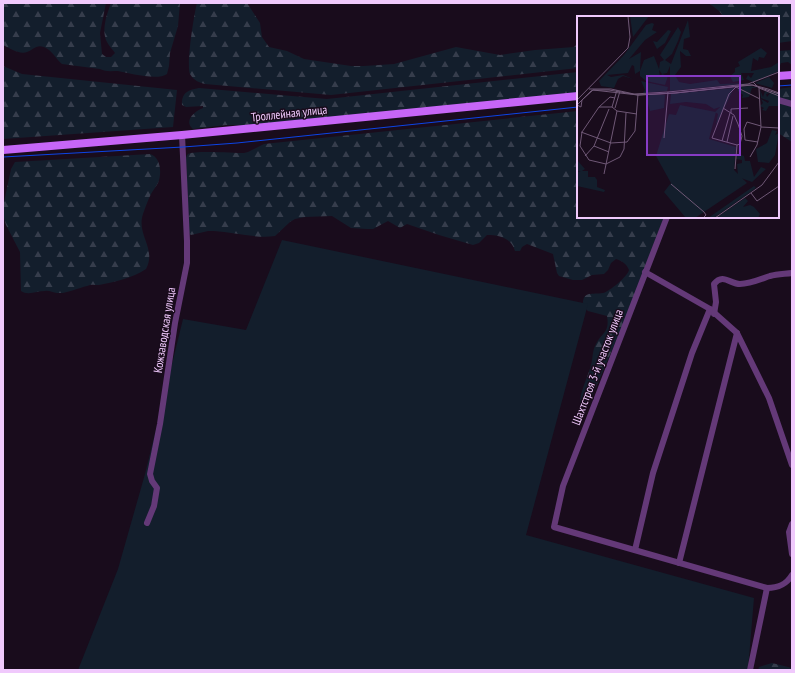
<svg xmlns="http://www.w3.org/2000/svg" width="795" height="673" viewBox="0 0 795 673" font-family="'PT Sans Narrow',sans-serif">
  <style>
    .forest { fill: url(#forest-firs) }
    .garden { fill: #131e2c }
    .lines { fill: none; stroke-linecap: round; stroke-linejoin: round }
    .street { stroke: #643978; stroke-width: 6 }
    .secondary { stroke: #c766f7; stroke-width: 8 }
    .tram { stroke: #0c44e6; stroke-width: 1 }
    .labels { text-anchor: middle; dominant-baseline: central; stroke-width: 3; stroke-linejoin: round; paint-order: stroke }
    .street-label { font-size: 12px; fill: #f0c9fc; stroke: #190c1c }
    .inset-road { fill: none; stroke: #6f5876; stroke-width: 1 }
    .view { fill: #873cc5; fill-opacity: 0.15; stroke: #873cc5; stroke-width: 2 }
    .inset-edge { fill: none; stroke: #f0c9fc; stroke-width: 2 }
  </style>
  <defs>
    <pattern id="forest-firs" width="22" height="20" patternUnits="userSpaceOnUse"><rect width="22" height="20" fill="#131e2c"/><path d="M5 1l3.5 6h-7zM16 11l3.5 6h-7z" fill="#363d4c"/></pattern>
  </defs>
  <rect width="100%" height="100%" fill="#190c1c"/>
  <g class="forest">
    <path d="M3 3H106L100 33 102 54 106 57H111L115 53C113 50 109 46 107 42 101 30 107 14 111 3H180L178 26 170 53 169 66 167 74C157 81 129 73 118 71 111 71 106 72 100 69L62 64C56 59 52 50 44 47 36 44 33 50 27 52 20 55 9 48 3 45Z"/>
    <path d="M197 3H247L260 23 262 37 269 47 287 51 304 59 351 66H364L394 64 456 47 500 55 535 50 574 47 578 43V68L331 95 205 84C200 83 193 80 190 74 186 65 194 14 197 3Z"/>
    <polygon points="709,3 792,3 792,41 778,43 778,17 724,17 719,11"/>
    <polygon points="792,50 792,65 788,62 781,63 778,70 778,51"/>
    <polygon points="3,66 22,74 177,90 173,127 3,139"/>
    <path d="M578 72V94L245 125H226L193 129C183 121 195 111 203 108V106L186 107 182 105C181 92 189 90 199 88L327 99Z"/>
    <polygon points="792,87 792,102 778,98 778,89"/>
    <polygon points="778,103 792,107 792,142 778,133"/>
    <path d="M578 111V217H664L623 325 585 412 583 413C574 402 588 378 591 365 593 358 592 351 596 344 602 332 610 333 607 316L588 311 583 306C582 290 592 295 603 293 609 292 628 276 629 270 627 264 622 261 616 259L611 263 608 270 604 274 592 275 582 280H573L559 276 557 273 553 254 527 244 522 247 520 251H515C511 238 500 235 487 235L479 243 473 245 439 235 407 224 400 228 388 221 373 229H367L351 228 332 216 305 217 295 219 290 222 275 236C256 239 234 232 214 231H208L191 235 189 233 186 160C186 158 186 156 188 154 194 150 235 153 244 153L248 152 264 144Z"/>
    <path d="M150 154C161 157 162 174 158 183 156 187 153 190 151 194 148 200 145 208 143 214 136 235 157 248 146 269 132 278 115 282 99 285 95 285 91 284 87 286 78 288 66 294 57 293 53 293 49 290 45 291 37 291 28 296 21 291L20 252 6 225 4 218 3 207 11 169 15 162Z"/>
    <polygon points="772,663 792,668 792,670 758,670 759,667"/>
  </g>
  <polygon class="garden" points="282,240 588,304 526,535 754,598 748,670 78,670 118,569 145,474 183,319 246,330"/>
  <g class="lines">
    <g class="street">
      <polyline points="778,100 792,104"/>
      <polyline points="667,217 563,486 554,527 767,588 750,670"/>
      <polyline points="645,272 710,309 737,333 769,398 792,465"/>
      <path d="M714 314 716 302 714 284C723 273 730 284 740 284 750 284 761 279 770 276 777 274 785 274 792 273"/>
      <polyline points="147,523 154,506 157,488 152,481 150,474 160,424 175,323 187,263 187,241 182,135"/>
      <polyline points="792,524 789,532 792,554"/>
      <polyline points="635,550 653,473 692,353 710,309"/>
      <polyline points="679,563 737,333"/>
      <path d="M767 588C778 588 786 585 792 575"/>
    </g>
    <g class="secondary">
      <polyline points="778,76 792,75"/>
      <polyline points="3,150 182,135 578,96"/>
    </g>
    <g class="tram">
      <polyline points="778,86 792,85"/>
      <polyline points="3,157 183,147 237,143 578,107"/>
    </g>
  </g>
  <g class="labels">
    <g class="street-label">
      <text transform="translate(289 113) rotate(-6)">Троллейная улица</text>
      <text transform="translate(164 330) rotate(-81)">Кожзаводская улица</text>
      <text transform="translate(597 367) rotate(-69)">Шахтстроя 3-й участок улица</text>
    </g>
  </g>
  <g transform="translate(577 16)">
    <rect width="202" height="202" fill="#190c1c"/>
    <path d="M53 0H72L56 21ZM111 4 113 21 107 23 106 33 111 34 114 40H109L103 35 104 51 98 59 102 66 113 68 140 64 143 68 173 67 93 75V50L90 57 85 58 82 54 83 61 85 58 91 60 88 69 69 65 63 60V55L58 58 57 50 55 49 51 57 30 59 34 61 46 59 56 63 46 60 41 63 37 72 24 70 22 65 47 39 69 9 75 7 77 8 75 14 80 16 68 24 52 43 64 36 63 55 67 44 77 40 82 53 83 46 87 44 83 39 101 11 104 16 101 25 95 38 88 44 94 48ZM91 14 94 15 88 27 80 33 76 25 80 26ZM184 32 190 37 187 42 182 41 181 45 176 42 174 55 194 51 202 46V55L176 66 169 63 171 59 174 62 177 57H164L167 64 156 66 153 60 158 56V52L163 50 161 46ZM192 61 197 67 195 72 178 67ZM64 65 91 71 90 75 66 77 68 74ZM173 70 181 72H175L172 81 165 82 166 79 161 75V71ZM157 72 139 109 141 98 138 96 143 91 137 93 129 88 109 86 93 88 94 78ZM184 72 202 78V90H192L189 95 185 94 187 92 183 90 186 87 184 83 191 87 192 85 184 82 183 74 186 81 188 75 193 77 189 78 190 81 194 76ZM72 79H88L87 92 73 95 70 85ZM195 114 200 115 198 119 202 117 198 139 192 147 181 146 179 133 190 127ZM161 138 167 140 168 145H173L177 161 184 151 189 153 175 166 164 162 161 160 160 148 165 147V144L159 143ZM0 144 8 153 5 155H11V161H18L20 164V171L28 174 27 176 0 170V156L4 155H0ZM177 170 179 172 137 202H131ZM168 182 171 185 166 191 173 189 177 191 183 198 181 202H139Z" fill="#131e2c"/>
    <path d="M103 89 139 96 132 123 159 131 157 154 170 167 118 202H109L87 176 94 167 79 140 92 98 99 99Z" fill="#131e2c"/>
    <path class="inset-road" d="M176 66 182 72 184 111 202 112M159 71 183 83M182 72 202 80M12 73H34L57 78 91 76 171 68 202 56M202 77 191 73 176 69H170L99 77 61 79 32 74H16L14 75 0 89 4 91 5 84 16 74 61 79 98 77 175 69 202 78M38 82 33 81 22 91 5 116 3 130 12 144 29 148 43 141 47 133 49 97M0 84 51 32 53 21 51 0M22 91H35L40 95 60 98M35 91 40 74M38 92 43 75M146 92 157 99 161 108 165 120 163 128 160 129M154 97V93L171 92M4 116 34 127 50 126 58 115 61 78M87 122 91 76M145 125 153 97M150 126 156 100M181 126 168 124 167 113 170 106 184 110M17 130 32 136M8 140 17 130 32 93M173 141 180 129 184 111M158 153 160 129 135 122 152 78 159 71M27 158 40 95M94 168 127 196 129 199 126 202M174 177 180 185 202 170M138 202 185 169 202 146"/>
    <path class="view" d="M70 60H163V139H70Z"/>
    <rect width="202" height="202" class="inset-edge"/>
  </g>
  <rect width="795" height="673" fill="none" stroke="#f0c9fc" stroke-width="8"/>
</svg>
